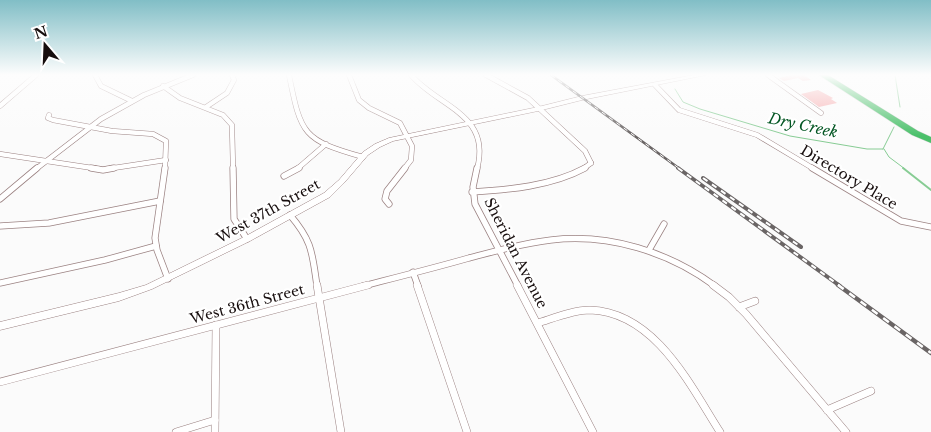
<svg xmlns="http://www.w3.org/2000/svg" width="931" height="432" viewBox="0 0 931 432" font-family="'Libre Baskerville',serif">
  <style>
    .lines { fill: none; stroke-linecap: round; stroke-linejoin: round }
    .stream-far1 { stroke: #87cc94; stroke-width: 1 }
    .stream { stroke: #87cc94; stroke-width: 2 }
    .building { fill: #f7aeb0 }
    .street-far2-casing { stroke: #9b8282; stroke-width: 5.5 }
    .street-far1-casing { stroke: #9b8282; stroke-width: 7 }
    .street-casing { stroke: #9b8282; stroke-width: 8 }
    .secondary-casing { stroke: #9b8282; stroke-width: 1 }
    .highway-casing { stroke: #dad8d8; stroke-width: 1 }
    .street-far2 { stroke: #fff; stroke-width: 4.5 }
    .street-far1 { stroke: #fff; stroke-width: 5.5 }
    .street { stroke: #fff; stroke-width: 7 }
    .secondary { fill: #fff; fill-rule: evenodd }
    .highway { fill: #4ac06a; fill-rule: evenodd }
    .rail-far2-casing { stroke: #6a6565; stroke-width: 2.5 }
    .rail-far1-casing { stroke: #6a6565; stroke-width: 4 }
    .rail-casing { stroke: #6a6565; stroke-width: 4.5 }
    .rail-far2 { stroke: #fff; stroke-width: 1; stroke-dasharray: 4.5; stroke-linecap: butt }
    .rail-far1 { stroke: #fff; stroke-width: 2; stroke-dasharray: 5.5; stroke-linecap: butt }
    .rail { stroke: #fff; stroke-width: 2.5; stroke-dasharray: 7; stroke-linecap: butt }
    .labels { text-anchor: middle; dominant-baseline: central; stroke-width: 4.5; stroke-linejoin: round; paint-order: stroke }
    .street-label { font-size: 14px; fill: #170e0e; stroke: #fff }
    .water-label { font-size: 15px; font-style: italic; fill: #045724; stroke: #fff }
  </style>
  <rect width="100%" height="100%" fill="#fbfbfb"/>
  <g class="lines">
    <g class="stream-far1">
      <polyline points="895,75 900,107"/>
      <polyline points="675,89 683,102 700,109 790,136 867,149 883,149"/>
      <polyline points="883,149 894,127"/>
      <polyline points="884,149 889,157 905,169"/>
    </g>
    <polyline class="stream" points="903,168 931,190"/>
  </g>
  <g class="building">
    <polygon points="790,75 804,75 811,80 803,81 798,78 784,81 779,78"/>
    <polygon points="818,90 833,98 831,99 837,103 819,107 801,94"/>
  </g>
  <g class="lines">
    <g class="street-far2-casing">
      <g id="street-far2">
        <polyline points="95,75 101,86 132,101"/>
        <path d="M289 75C301 135 303 140 363 157"/>
        <polyline points="349,75 359,100 369,108 400,123 412,146 411,160 404,169"/>
        <path d="M411 75C438 107 492 114 477 169"/>
        <polyline points="486,75 528,98 585,151 591,163"/>
        <polyline points="768,75 821,113"/>
        <polyline points="655,85 679,110 757,135 814,169"/>
        <polyline points="163,86 180,98 223,115 232,125 233,169"/>
        <polyline points="0,106 36,75"/>
        <polyline points="206,107 227,93 234,80 232,75"/>
        <polyline points="49,115 48,118 53,120 112,131 153,134 166,141 165,169"/>
        <polyline points="0,154 99,169"/>
        <polyline points="36,169 101,119 144,95 193,75"/>
        <polyline points="107,169 166,160"/>
        <polyline points="297,169 326,144"/>
        <polyline points="583,169 591,163"/>
      </g>
    </g>
    <g class="street-far1-casing">
      <g id="street-far1">
        <polyline points="91,168 103,170 114,168"/>
        <polyline points="165,168 155,238 157,250 168,279"/>
        <polyline points="233,168 234,219 247,239"/>
        <polyline points="477,168 473,187 475,204 518,286"/>
        <polyline points="812,168 901,221 931,227"/>
        <polyline points="284,176 299,168"/>
        <path d="M472 192C508 190 552 186 585 168"/>
        <polyline points="0,199 37,168"/>
        <polyline points="389,204 385,199 387,191 405,168"/>
        <path d="M290 215C313 242 312 253 317 286"/>
        <polyline points="0,226 49,223 160,201"/>
        <polyline points="649,250 664,224"/>
        <polyline points="413,272 418,286"/>
        <polyline points="0,283 105,260 156,246"/>
        <path d="M363 286C398 277 434 268 469 258 496 251 523 243 551 240 609 233 669 252 715 286"/>
      </g>
    </g>
    <g class="street-casing">
      <g id="street">
        <polyline points="317,285 341,432"/>
        <polyline points="417,285 467,432"/>
        <polyline points="517,285 593,432"/>
        <polyline points="713,285 729,297 746,314 846,432"/>
        <polyline points="739,307 755,301"/>
        <path d="M538 323C554 318 573 310 590 310 655 312 690 385 720 432"/>
        <polyline points="0,382 368,285"/>
        <polyline points="827,410 871,391"/>
        <polyline points="176,432 215,420"/>
        <polyline points="215,432 216,325"/>
      </g>
    </g>
    <g class="secondary-casing">
      <polygon id="secondary" points="694,75 706,75 582,100 538,111 393,141 380,147 368,155 344,183 330,197 250,241 152,289 119,301 0,330 0,322 119,293 146,285 244,237 324,193 339,180 363,152 375,144 389,138 538,107 582,96"/>
    </g>
    <g class="highway-casing">
      <polygon id="highway" points="819,75 828,75 918,131 931,137 931,143 912,135"/>
    </g>
    <use href="#street-far2" class="street-far2"/>
    <use href="#street-far1" class="street-far1"/>
    <use href="#street" class="street"/>
    <use href="#secondary" class="secondary"/>
    <use href="#highway" class="highway"/>
    <g class="rail-far2-casing">
      <polyline id="rail-far2" points="551,75 680,169"/>
    </g>
    <g class="rail-far1-casing">
      <g id="rail-far1">
        <polyline points="678,168 840,286"/>
        <polyline points="703,178 801,247"/>
      </g>
    </g>
    <g class="rail-casing">
      <polyline id="rail" points="838,285 931,353"/>
    </g>
    <use href="#rail-far2" class="rail-far2"/>
    <use href="#rail-far1" class="rail-far1"/>
    <use href="#rail" class="rail"/>
  </g>
  <linearGradient id="sky" x2="0" y2="1"><stop stop-color="#81bec6"/><stop offset="0.55" stop-color="#fdfdfd"/><stop offset="1" stop-color="#fdfdfd" stop-opacity="0"/></linearGradient>
  <rect width="931" height="136" fill="url(#sky)"/>
  <g class="labels">
    <g class="street-label">
      <text transform="translate(849 177) rotate(31)">Directory Place</text>
      <text transform="translate(268 211) rotate(-29)">West 37th Street</text>
      <text transform="translate(516 253) rotate(63)">Sheridan Avenue</text>
      <text transform="translate(247 304) rotate(-15)">West 36th Street</text>
    </g>
    <g class="water-label">
      <text transform="translate(803 125) rotate(12)">Dry Creek</text>
    </g>
  </g>
  <g transform="translate(45 45) rotate(341)" stroke="#ffffff" stroke-width="4" paint-order="stroke">
  <path d="M0-4L9 19L0 12L-9 19Z" fill="#170e0e"/>
  <text y="-8" font-size="14" font-weight="bold" text-anchor="middle" fill="#170e0e">N</text>
  </g>
</svg>
